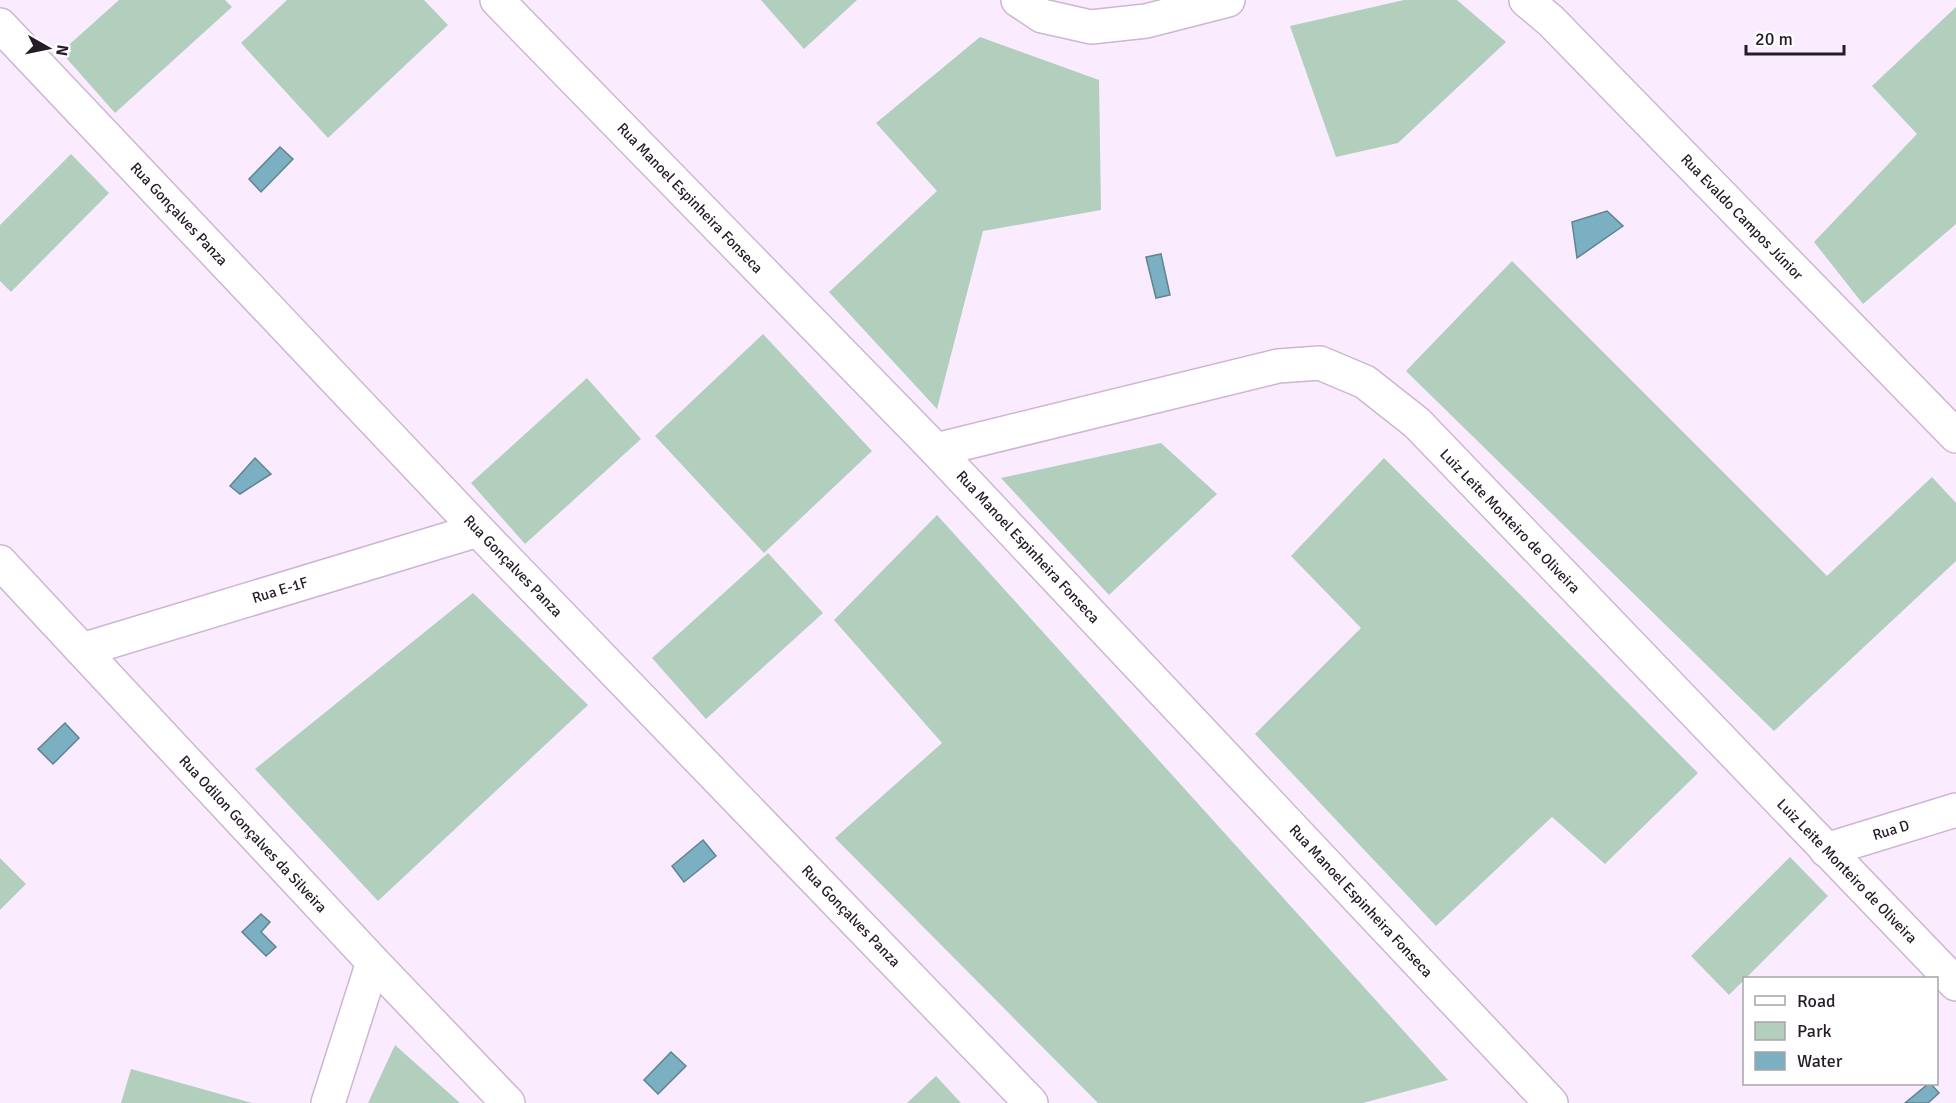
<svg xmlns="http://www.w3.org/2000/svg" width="1956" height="1103" viewBox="0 0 1956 1103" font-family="Signika,sans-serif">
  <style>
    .green { fill: #b1cfbc }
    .water { fill: #7bafc2; stroke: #618394; stroke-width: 1.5 }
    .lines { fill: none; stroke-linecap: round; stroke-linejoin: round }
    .street-casing { stroke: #cdb6d3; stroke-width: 36 }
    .street { stroke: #fff; stroke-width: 33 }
    .labels { text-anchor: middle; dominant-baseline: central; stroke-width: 5; stroke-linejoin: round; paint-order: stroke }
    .street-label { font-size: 15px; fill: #251c27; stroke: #fff }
  </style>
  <rect width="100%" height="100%" fill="#faecfe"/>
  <g class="green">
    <polygon points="119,0 225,0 232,7 115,113 61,52"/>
    <polygon points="287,0 424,0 448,25 328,138 241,43"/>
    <polygon points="761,0 857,0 804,49"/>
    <polygon points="1404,0 1457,0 1506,42 1398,143 1336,157 1290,26"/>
    <polygon points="1956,7 1956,224 1863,304 1814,242 1917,134 1872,86"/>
    <polygon points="980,37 1099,80 1101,210 983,231 937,409 829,292 937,191 876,123"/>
    <polygon points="71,154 109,193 11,292 0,281 0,225"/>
    <polygon points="1512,261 1827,576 1932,477 1956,503 1956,561 1774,731 1406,371"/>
    <polygon points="763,334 872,451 764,553 655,436"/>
    <polygon points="587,378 641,439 525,544 471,483"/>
    <polygon points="1161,443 1217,494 1109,595 1001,478"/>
    <polygon points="1384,458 1698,773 1605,864 1552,817 1436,926 1255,734 1361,628 1291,556"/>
    <polygon points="937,515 1448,1080 1363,1103 1098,1103 835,838 942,743 834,620"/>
    <polygon points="768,553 823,613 706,719 652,658"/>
    <polygon points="473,593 588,705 378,901 255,769"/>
    <polygon points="1790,857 1828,896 1729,995 1691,956"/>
    <polygon points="0,858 26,884 0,910"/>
    <polygon points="395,1045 460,1103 368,1103"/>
    <polygon points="131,1069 252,1103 121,1103"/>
    <polygon points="936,1076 961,1103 907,1103"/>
  </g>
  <g class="water">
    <polygon points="280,147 293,159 261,192 249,179"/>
    <polygon points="1607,211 1623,226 1577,258 1572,222"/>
    <polygon points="1161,254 1170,295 1156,298 1146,257"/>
    <polygon points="255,458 271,474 240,494 230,486"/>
    <polygon points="65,723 79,738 53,764 38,749"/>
    <polygon points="703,840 716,856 684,882 672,866"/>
    <polygon points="261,914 270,922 261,932 276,947 266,956 242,932"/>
    <polygon points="671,1052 686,1066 658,1094 644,1080"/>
    <polygon points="1928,1084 1931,1084 1939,1093 1928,1103 1905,1103"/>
  </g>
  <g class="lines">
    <g class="street-casing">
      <g id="street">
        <polyline points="497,0 936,450 1551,1103"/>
        <polyline points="1018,0 1042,16 1091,27 1146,21 1228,0"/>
        <polyline points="1526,0 1551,21 1956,436"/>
        <polyline points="0,25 478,530 1031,1103"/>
        <polyline points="936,450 1278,366 1320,363 1365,382 1417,423 1956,984"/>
        <polyline points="0,562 373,962 508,1103"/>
        <polyline points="82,650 478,530"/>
        <polyline points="1826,850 1956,810"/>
        <polyline points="328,1103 373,962"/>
      </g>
    </g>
    <use href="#street" class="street"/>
  </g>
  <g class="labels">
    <g class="street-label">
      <text transform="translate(690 198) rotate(46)">Rua Manoel Espinheira Fonseca</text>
      <text transform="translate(179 214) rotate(47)">Rua Gonçalves Panza</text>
      <text transform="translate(1742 217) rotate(46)">Rua Evaldo Campos Júnior</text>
      <text transform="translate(1510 521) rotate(46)">Luiz Leite Monteiro de Oliveira</text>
      <text transform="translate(1028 547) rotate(47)">Rua Manoel Espinheira Fonseca</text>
      <text transform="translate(513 566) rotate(46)">Rua Gonçalves Panza</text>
      <text transform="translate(280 590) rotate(-17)">Rua E-1F</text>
      <text transform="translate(1891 830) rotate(-17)">Rua D</text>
      <text transform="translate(253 834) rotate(47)">Rua Odilon Gonçalves da Silveira</text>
      <text transform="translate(1847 871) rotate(46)">Luiz Leite Monteiro de Oliveira</text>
      <text transform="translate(1361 901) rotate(47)">Rua Manoel Espinheira Fonseca</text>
      <text transform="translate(851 916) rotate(46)">Rua Gonçalves Panza</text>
    </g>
  </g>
  <rect x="1743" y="977" width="195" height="108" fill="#ffffff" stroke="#a8a4a9" stroke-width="1.5"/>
  <rect x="1755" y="996" width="30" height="9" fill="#ffffff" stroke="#a8a4a9" stroke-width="1.5"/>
  <text x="1797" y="1007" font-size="18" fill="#251c27">Road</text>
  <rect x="1755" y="1022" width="30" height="18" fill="#b1cfbc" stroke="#a8a4a9" stroke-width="1.5"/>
  <text x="1797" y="1037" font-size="18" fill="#251c27">Park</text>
  <rect x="1755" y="1052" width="30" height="18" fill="#7bafc2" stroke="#a8a4a9" stroke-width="1.5"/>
  <text x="1797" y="1067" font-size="18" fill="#251c27">Water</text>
  <g transform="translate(48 48) rotate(99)" stroke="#ffffff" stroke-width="4.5" paint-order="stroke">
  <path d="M0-4.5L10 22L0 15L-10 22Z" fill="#251c27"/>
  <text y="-9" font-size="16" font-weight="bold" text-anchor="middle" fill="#251c27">N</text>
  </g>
  <path d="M1746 45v9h98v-9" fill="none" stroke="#251c27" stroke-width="3"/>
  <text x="1755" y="45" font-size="18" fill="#251c27" stroke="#ffffff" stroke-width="4.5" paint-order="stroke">20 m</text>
</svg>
